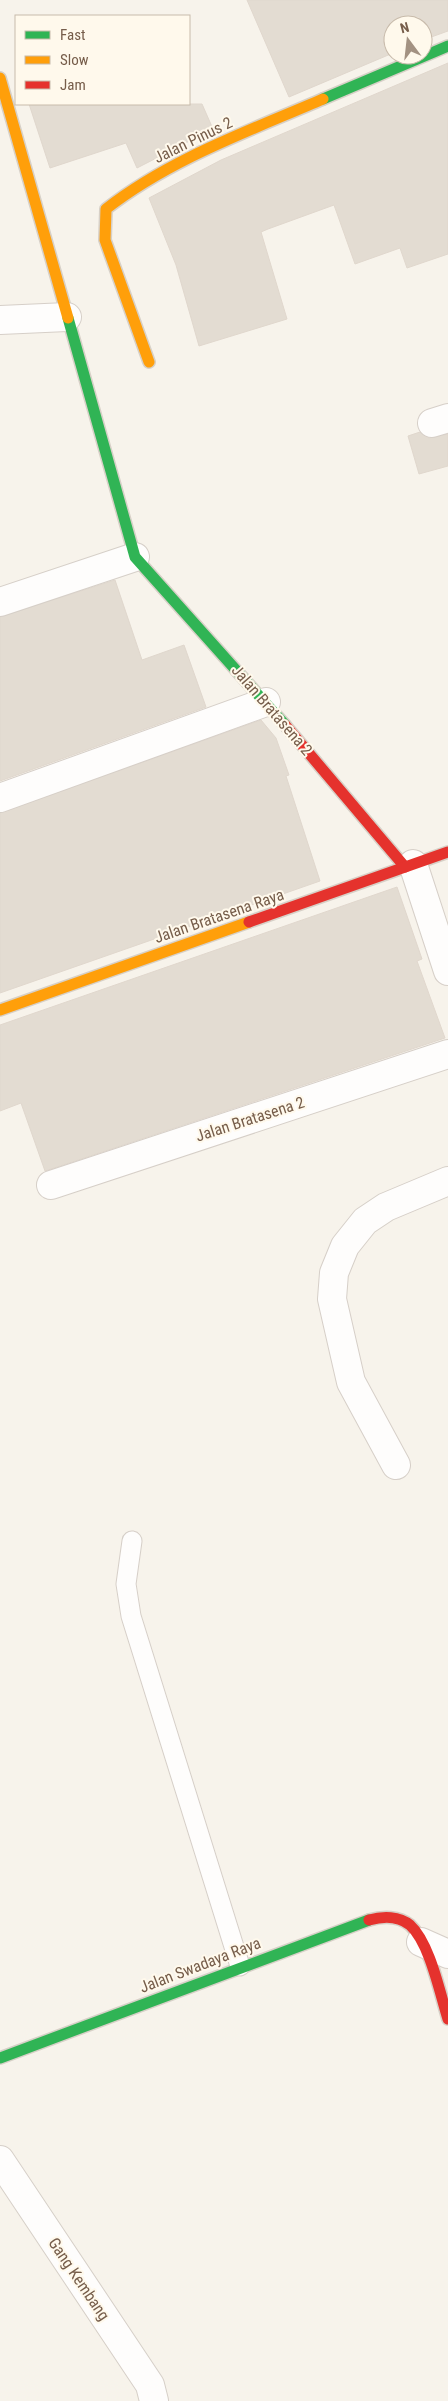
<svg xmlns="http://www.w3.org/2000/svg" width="448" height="2401" viewBox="0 0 448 2401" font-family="'Roboto Condensed',sans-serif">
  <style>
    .building { fill: #e3dcd2; stroke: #e0d7cd }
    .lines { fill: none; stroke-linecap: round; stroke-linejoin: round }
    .lane-casing { stroke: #d6cfc8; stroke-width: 21 }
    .street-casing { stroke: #d6cfc8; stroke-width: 30 }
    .fast-casing { stroke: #d7d0c7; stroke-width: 14 }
    .slow-casing { stroke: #d7d0c7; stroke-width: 14 }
    .jam-casing { stroke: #d7d0c7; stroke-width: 14 }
    .lane { stroke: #fefdfc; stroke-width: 19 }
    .street { stroke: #fefdfc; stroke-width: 28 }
    .fast { stroke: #30b455; stroke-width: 11 }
    .slow { stroke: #ff9f0a; stroke-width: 11 }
    .jam { stroke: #e5322d; stroke-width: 11 }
    .labels { text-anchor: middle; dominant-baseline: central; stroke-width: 4; stroke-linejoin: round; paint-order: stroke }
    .street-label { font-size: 16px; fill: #765d4a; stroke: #fff9ec }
  </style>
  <rect width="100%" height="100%" fill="#f7f3eb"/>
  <g class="building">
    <polygon points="247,0 448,0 448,31 423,40 423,25 393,25 393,53 289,97"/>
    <polygon points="448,63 448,254 407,268 400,248 355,264 334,205 268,229 261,232 287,319 199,346 176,265 149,198 221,160"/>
    <polygon points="29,104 202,104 213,129 137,168 126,143 50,168"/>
    <polygon points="420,432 429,438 448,434 448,466 419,474 408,436"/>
    <polygon points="115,580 142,660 184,645 206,707 0,781 0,617"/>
    <polygon points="261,720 276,738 289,775 286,776 320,881 0,993 0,813"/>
    <polygon points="397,887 422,959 417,961 445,1038 45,1171 21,1103 0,1111 0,1025"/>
  </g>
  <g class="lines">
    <g class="lane-casing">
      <polyline id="lane" points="132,1541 126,1584 131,1616 240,1966"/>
    </g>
    <g class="street-casing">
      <g id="street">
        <polyline points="0,320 67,317"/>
        <polyline points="432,423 448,418"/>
        <polyline points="0,602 135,557"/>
        <polyline points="0,798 266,702"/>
        <polyline points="413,864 448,971"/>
        <polyline points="51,1185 448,1054"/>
        <polyline points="396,1465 351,1382 332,1299 334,1273 345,1246 365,1221 386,1207 448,1181"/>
        <polyline points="421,1942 448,1954"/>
        <polyline points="0,2160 150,2385 154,2401"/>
      </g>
    </g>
    <g class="fast-casing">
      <g id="fast">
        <polyline points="323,99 448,46"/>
        <polyline points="68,318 135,557 285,725"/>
        <polyline points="0,2058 369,1920"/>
      </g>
    </g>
    <g class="slow-casing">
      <g id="slow">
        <polyline points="0,78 68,318"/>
        <path d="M149 362 105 240 106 209C170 159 249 131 323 99"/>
        <polyline points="0,1010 249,922"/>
      </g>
    </g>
    <g class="jam-casing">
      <g id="jam">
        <polyline points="285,725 405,867"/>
        <polyline points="249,922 448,852"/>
        <path d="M369 1920C383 1916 399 1916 410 1925 430 1943 440 1994 448 2019"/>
      </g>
    </g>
    <use href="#lane" class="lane"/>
    <use href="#street" class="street"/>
    <use href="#fast" class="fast"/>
    <use href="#slow" class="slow"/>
    <use href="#jam" class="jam"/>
  </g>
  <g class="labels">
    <g class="street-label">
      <text transform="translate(193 140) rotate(-26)">Jalan Pinus 2</text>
      <text transform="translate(272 710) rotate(49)">Jalan Bratasena 2</text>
      <text transform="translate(219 916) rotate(-19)">Jalan Bratasena Raya</text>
      <text transform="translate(250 1119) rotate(-18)">Jalan Bratasena 2</text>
      <text transform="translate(200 1965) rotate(-21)">Jalan Swadaya Raya</text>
      <text transform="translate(79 2279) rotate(56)">Gang Kembang</text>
    </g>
  </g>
  <rect x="15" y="15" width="175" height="90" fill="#fff9ec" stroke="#c8bbab"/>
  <rect x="25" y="31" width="25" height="8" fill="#30b455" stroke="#c8bbab"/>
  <text x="60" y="40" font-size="15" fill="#765d4a">Fast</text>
  <rect x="25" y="56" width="25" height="8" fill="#ff9f0a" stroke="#c8bbab"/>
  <text x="60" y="65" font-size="15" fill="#765d4a">Slow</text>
  <rect x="25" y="81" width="25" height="8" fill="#e5322d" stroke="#c8bbab"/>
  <text x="60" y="90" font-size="15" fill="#765d4a">Jam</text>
  <g transform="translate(408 40) rotate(345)"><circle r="24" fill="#fff9ec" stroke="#c8bbab"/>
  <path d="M0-4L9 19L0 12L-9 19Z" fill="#a39282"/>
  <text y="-8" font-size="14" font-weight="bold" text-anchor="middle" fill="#765d4a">N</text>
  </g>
</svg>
